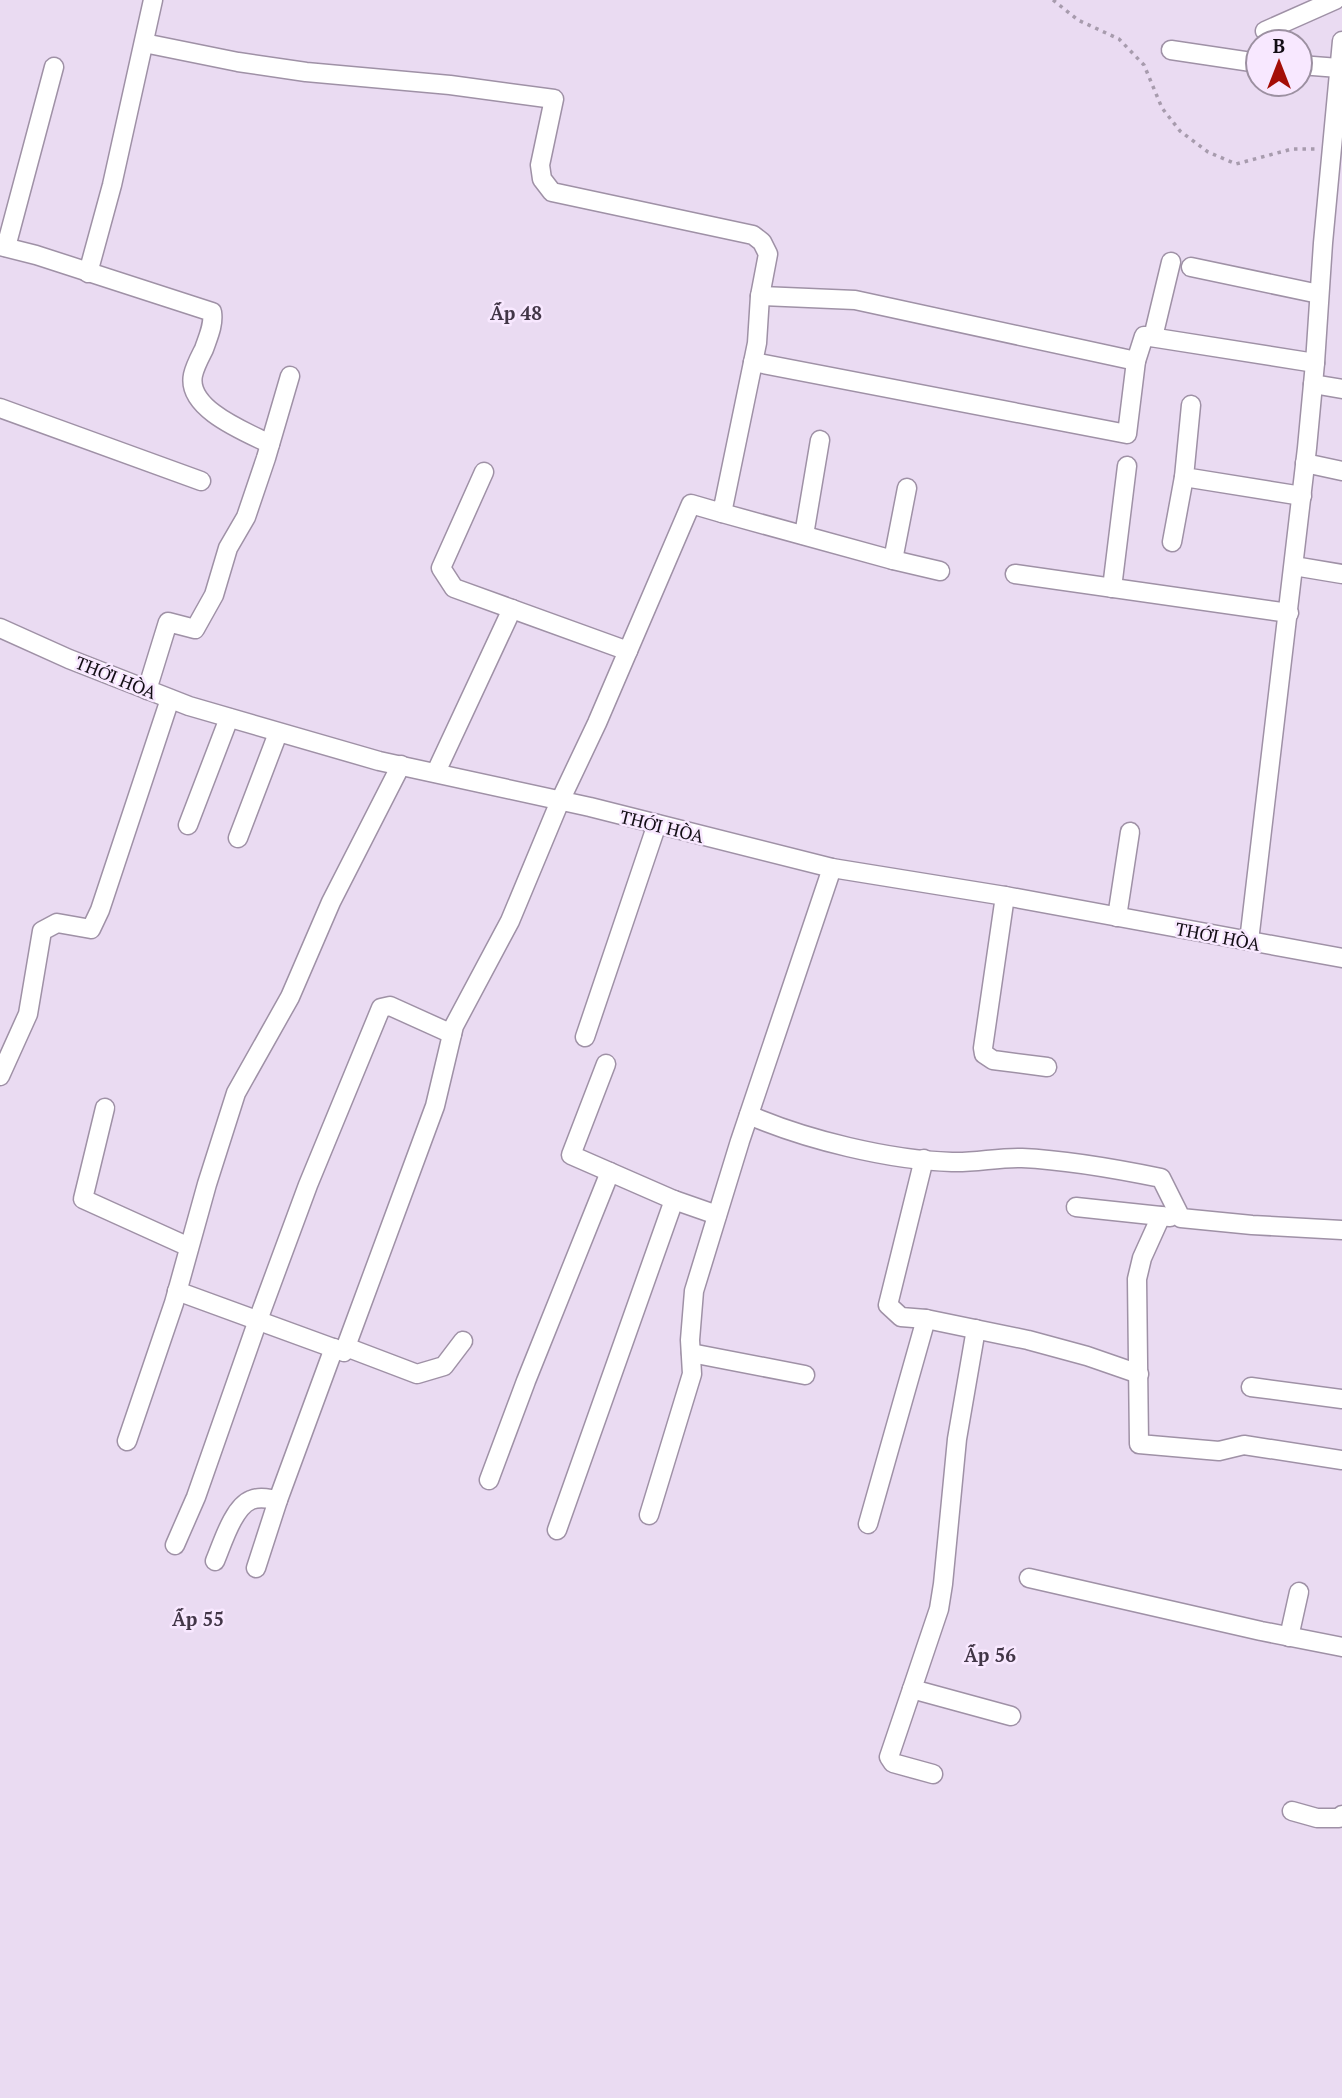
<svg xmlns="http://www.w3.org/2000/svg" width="1342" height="2098" viewBox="0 0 1342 2098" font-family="'PT Serif',serif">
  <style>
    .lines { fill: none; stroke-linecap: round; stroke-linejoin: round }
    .minor-casing { stroke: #9f91a6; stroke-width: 21 }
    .path { stroke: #a79bad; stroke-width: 3.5; stroke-dasharray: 3.5 5; stroke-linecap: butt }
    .minor { stroke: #fff; stroke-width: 18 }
    .labels { text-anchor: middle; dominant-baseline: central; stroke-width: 5; stroke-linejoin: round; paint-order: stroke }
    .street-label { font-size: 18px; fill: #120d14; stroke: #f8e8ff }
    .neighbourhood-label { font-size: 19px; font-weight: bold; fill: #423647; stroke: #f8e8ff }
  </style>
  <rect width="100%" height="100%" fill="#eadbf2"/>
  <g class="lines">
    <g class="minor-casing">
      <g id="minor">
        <polyline points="1265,31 1335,0"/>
        <polyline points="144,43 238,62 306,72 450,85 554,99 540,165 542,179 552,192 753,235 762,242 768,254 760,296 757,343 722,513 691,504 597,723 560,801 510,921 454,1026 435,1106 344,1352 177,1291"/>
        <polyline points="1171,50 1258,63"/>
        <polyline points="1300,65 1339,68"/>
        <path d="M0 246 36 255 212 312C214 325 208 337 204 349 200 357 195 366 193 375 186 409 246 432 270 444"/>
        <polyline points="6,247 54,67"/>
        <polyline points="1191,267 1319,294"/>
        <polyline points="88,273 112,185 153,0"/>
        <polyline points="760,296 855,300 1136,361 1144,336 1315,363"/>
        <polyline points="1153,337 1171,262"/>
        <polyline points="753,362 1127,434 1136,361"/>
        <polyline points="1313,384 1342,389"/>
        <polyline points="1191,405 1184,477 1302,496"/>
        <polyline points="0,408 201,481"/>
        <polyline points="1305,463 1342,471"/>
        <polyline points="484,472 441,568 454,588 628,651"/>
        <polyline points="722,513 893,560 907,488"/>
        <polyline points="804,535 820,440"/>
        <polyline points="1172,542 1184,477"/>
        <polyline points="893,560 940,571"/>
        <polyline points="1294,566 1342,574"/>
        <polyline points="1015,574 1289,613"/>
        <polyline points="1112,588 1127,466"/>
        <polyline points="0,628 69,659 189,706 379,761 590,807 832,868 1005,896 1342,958"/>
        <polyline points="147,690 168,622 195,629 214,595 228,548 246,517 266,458 290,376"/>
        <polyline points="436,772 512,609"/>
        <polyline points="188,825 229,718"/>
        <polyline points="238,838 278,733"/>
        <polyline points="1005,896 983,1048 984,1054 993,1060 1047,1067"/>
        <polyline points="1117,917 1130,832"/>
        <polyline points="1249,941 1307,448 1315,363 1323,243 1342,41"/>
        <polyline points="585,1037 657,824"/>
        <polyline points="606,1064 571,1155 674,1200 717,1215"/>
        <polyline points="0,1076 28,1014 42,931 57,923 91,929 100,910 170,699"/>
        <polyline points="105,1108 83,1199 189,1247"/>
        <path d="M749 1115C807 1140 889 1160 952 1162 975 1163 999 1157 1022 1158 1066 1160 1117 1169 1161 1178L1181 1218 1252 1225 1342 1230"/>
        <polyline points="924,1159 888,1305 901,1317 926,1319 1028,1340 1087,1356 1139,1374"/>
        <polyline points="1076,1207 1170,1217"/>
        <polyline points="1161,1216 1142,1258 1137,1279 1139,1444 1219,1451 1244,1445 1342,1460"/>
        <polyline points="976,1329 957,1439 943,1584 939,1609 912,1689 1011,1716"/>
        <polyline points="346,1347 417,1374 444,1366 463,1341"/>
        <polyline points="691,1353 805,1375"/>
        <polyline points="1251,1387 1342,1399"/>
        <polyline points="127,1441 174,1303 207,1184 236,1093 290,997 331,902 401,765"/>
        <polyline points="489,1480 526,1381 610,1172"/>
        <polyline points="649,1515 692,1374 690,1340 694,1291 740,1141 832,868"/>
        <polyline points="868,1524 926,1319"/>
        <polyline points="557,1530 674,1200"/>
        <polyline points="175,1545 196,1497 258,1320 308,1185 381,1008 390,1006 452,1034"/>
        <path d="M215 1561C222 1545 233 1507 251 1500 260 1496 269 1499 278 1500"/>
        <polyline points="256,1568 278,1500 334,1348"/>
        <polyline points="1029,1578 1261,1631 1342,1647"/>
        <polyline points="1289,1637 1299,1592"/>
        <polyline points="912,1689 889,1757 893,1763 933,1774"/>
        <polyline points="1292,1811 1317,1818 1339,1818 1342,1815"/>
      </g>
    </g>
    <polyline class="path" points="1053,0 1078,20 1119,39 1144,65 1162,108 1180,131 1208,152 1236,164 1292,149 1315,149"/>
    <use href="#minor" class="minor"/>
  </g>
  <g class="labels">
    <g class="street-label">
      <text transform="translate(116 677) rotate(22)">THỚI HÒA</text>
      <text transform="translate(662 826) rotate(14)">THỚI HÒA</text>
      <text transform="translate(1218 936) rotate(11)">THỚI HÒA</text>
    </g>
    <g class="neighbourhood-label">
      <text x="516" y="312">Ấp 48</text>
      <text x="198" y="1618">Ấp 55</text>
      <text x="990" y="1654">Ấp 56</text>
    </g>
  </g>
  <g transform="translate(1279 63)"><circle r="33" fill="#f8e8ff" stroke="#9c90a1" stroke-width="2"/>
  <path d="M0-5L12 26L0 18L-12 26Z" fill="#a40e07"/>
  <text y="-10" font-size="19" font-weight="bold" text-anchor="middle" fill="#120d14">B</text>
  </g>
</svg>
